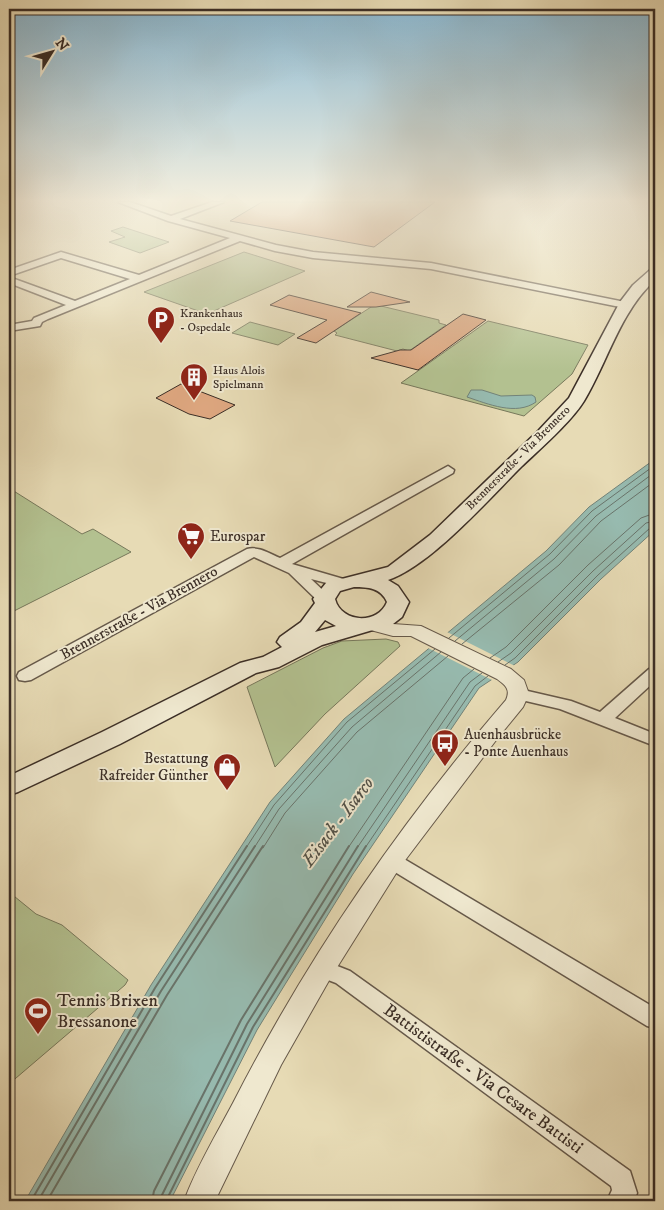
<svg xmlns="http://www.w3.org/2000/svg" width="664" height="1210" viewBox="0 0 664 1210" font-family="'IM FELL DW Pica',serif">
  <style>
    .green { fill: #b3c190; stroke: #77785b }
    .water { fill: #97bbb0; stroke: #728379 }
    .pier { fill: #e7dbb5 }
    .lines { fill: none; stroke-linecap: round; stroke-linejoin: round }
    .shore-far1 { stroke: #69746b; stroke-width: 1 }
    .shore { stroke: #69746b; stroke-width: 2 }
    .building { fill: #dea780; stroke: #3b2e26 }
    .minor-casing { stroke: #66594a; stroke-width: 3 }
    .tertiary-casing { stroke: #66594a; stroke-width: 2 }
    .secondary-casing { stroke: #3b2e26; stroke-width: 3 }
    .minor { fill: #efe8cf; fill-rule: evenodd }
    .tertiary { fill: #efe8cf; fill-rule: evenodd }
    .secondary { fill: #efe8cf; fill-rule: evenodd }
    .labels { text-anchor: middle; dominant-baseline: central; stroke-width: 4; stroke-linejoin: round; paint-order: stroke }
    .far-poi-label { font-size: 12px; fill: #3b2e26; stroke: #efe8cf; text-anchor: start }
    .far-street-label { font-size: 12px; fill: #3b2e26; stroke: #efe8cf }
    .poi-label { font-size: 15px; fill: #3b2e26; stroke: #efe8cf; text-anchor: start }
    .street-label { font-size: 15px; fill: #3b2e26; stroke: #efe8cf }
    .near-poi-label { font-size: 18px; fill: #3b2e26; stroke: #efe8cf; text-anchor: start }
    .near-street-label { font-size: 18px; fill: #3b2e26; stroke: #efe8cf }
    .near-water-label { font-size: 19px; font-style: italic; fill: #525148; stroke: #efe8cf }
  </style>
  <rect width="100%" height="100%" fill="#e7dbb5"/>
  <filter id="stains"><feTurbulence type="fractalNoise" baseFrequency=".004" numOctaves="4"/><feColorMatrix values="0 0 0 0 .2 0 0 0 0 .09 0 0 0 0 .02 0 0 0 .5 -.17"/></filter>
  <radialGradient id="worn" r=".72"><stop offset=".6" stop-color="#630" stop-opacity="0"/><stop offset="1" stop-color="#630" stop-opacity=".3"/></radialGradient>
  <g class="green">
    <polygon points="123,227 169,242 140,253 109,242 125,237 111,231"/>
    <polygon points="244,252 305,271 207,314 144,292"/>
    <polygon points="381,306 439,320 439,323 446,325 409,351 403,349 397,351 335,335 337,333 334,331 371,307"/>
    <polygon points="488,321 588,345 572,374 524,416 401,383"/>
    <polygon points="250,322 295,334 278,345 232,333"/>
    <polygon points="9,488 82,534 93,529 131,552 14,611 9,607"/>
    <polygon points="386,639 398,642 400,646 325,714 275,767 247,687 323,648 342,641"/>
    <polygon points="9,892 36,914 62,925 128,980 125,985 9,1084"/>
  </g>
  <g class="water">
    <path d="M471 390H482L501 396 532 395 535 397 536 402C516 416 488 404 467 397Z"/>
    <polygon points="655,459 655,530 601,579 518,662 479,688 353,874 257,1030 170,1201 25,1201 151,985 270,802 344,719 546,551 589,507"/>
  </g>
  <polygon class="pier" points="445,631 515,666 494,681 426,647"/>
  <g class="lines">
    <g class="shore-far1">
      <polyline points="449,638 550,554 592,511 655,465"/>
      <polyline points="455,641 554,559 596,516 655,472"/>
      <polyline points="462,644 559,565 601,521 655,481"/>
      <polyline points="490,658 506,647 588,565 641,518 655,513"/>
      <polyline points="498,662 511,653 593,571 646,523 655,521"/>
      <polyline points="505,665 515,658 598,575 650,528 655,527"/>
      <polyline points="246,848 274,805 347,722 435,649"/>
      <polyline points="254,848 279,809 352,727 441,652"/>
      <polyline points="263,848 285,813 357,732 448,656"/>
      <polyline points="348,848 463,678 474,669"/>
      <polyline points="357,848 470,682 482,673"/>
      <polyline points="365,848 475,686 488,676"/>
    </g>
    <g class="shore">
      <polyline points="31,1201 155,988 247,846"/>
      <polyline points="38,1201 161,991 255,846"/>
      <polyline points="47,1201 167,995 263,846"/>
      <polyline points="152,1201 154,1191 241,1020 349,846"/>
      <polyline points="159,1201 247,1024 358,846"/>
      <polyline points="166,1201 253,1027 366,846"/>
    </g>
  </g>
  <g class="building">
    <polygon points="262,202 435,202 374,247 230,221"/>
    <polygon points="371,292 410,302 376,307 347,307"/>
    <polygon points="289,295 361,313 316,343 297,338 327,320 270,305"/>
    <polygon points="463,314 486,320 418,370 371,358 400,350 411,350"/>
    <polygon points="181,384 235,405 210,419 189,414 156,398"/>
  </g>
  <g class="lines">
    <g class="minor-casing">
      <g id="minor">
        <polygon points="118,202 130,202 171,216 212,202 224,202 180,219 276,245 313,252 431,263 625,302 630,305 625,308 431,269 313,258 275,251 240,241 48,319 42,322 40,326 9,331 9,325 32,321 34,318 66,305 9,283 9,277 75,301 130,279 61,258 9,276 9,270 61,252 139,275 230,238 168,221"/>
        <path d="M448 466 454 470 453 473 292 564 347 580 349 583 347 586 342 587 311 579 329 596 331 599 329 602H319L289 573 254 557 31 680 25 681 19 680 17 676 19 672 247 549C259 546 270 554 280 558Z"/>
        <polygon points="655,668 655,681 615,718 655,734 655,746 560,709 513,698 511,694 513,690 519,689 571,701 600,712 649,669"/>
        <polygon points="392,854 399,856 655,1008 655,1028 647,1026 385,866 382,861 385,856"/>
        <polygon points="322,960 350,971 630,1171 637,1193 634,1201 607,1201 612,1190 611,1186 336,983 315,975 311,969 315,963"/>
      </g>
    </g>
    <g class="tertiary-casing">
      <path id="tertiary" d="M370 618 393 624 421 626 511 669 524 680 529 694 523 707 497 739 400 867 331 977 281 1065 215 1201H184C196 1168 216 1135 233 1103 307 958 400 823 506 700 511 689 505 685 497 679L411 636H393L363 628 360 624 363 620Z"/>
    </g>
    <g class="secondary-casing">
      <path id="secondary" d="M655 269V280C620 312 608 361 584 401 571 422 540 449 521 467 488 500 430 566 388 580L398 586 409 602 402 617 393 624 322 645 279 667 256 673 120 744 18 792 9 795V776L102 732 240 663 263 657 282 647 277 642 280 637 301 622 315 603 313 599 326 583 388 567 430 535 539 430 569 398 620 302 633 285 650 270ZM354 587C368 587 381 588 387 602 378 625 341 623 335 599L340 591ZM325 620 336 626 315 632Z"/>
    </g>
    <use href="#minor" class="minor"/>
    <use href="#tertiary" class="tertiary"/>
    <use href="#secondary" class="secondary"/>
  </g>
  <linearGradient id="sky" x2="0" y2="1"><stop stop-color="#87b7d2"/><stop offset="0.54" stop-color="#f4efde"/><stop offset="1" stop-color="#f4efde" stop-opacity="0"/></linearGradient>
  <rect width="664" height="371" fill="url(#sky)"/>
  <defs>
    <g id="parking-pin" transform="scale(1.4375)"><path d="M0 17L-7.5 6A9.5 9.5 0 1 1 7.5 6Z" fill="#8f2418" stroke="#efe8cf"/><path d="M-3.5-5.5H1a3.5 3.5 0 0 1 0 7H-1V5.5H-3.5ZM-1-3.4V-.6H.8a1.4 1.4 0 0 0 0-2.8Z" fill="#fff"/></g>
    <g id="building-pin" transform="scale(1.4375)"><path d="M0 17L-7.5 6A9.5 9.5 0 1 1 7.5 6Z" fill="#8f2418" stroke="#efe8cf"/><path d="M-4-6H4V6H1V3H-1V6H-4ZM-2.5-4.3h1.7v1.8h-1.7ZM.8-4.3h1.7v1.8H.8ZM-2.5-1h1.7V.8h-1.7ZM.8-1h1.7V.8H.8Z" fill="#fff"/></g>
    <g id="supermarket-pin" transform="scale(1.4375)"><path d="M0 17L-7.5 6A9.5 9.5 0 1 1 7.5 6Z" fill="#8f2418" stroke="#efe8cf"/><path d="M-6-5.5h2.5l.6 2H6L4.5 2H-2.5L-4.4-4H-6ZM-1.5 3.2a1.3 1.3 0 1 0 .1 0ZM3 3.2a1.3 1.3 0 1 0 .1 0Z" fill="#fff"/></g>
    <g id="bus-pin" transform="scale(1.4375)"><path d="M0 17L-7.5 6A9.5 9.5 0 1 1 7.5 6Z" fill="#8f2418" stroke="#efe8cf"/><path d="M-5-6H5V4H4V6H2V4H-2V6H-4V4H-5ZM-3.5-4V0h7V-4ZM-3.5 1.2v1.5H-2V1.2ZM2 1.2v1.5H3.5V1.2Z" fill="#fff"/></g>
    <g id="shop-pin" transform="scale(1.4375)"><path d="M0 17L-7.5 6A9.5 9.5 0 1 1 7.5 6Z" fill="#8f2418" stroke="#efe8cf"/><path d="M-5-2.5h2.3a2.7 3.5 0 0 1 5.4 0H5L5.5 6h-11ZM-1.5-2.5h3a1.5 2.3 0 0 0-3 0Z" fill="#fff"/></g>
    <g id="stadium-pin" transform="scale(1.4375)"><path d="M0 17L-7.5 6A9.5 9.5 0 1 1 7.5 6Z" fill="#8f2418" stroke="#efe8cf"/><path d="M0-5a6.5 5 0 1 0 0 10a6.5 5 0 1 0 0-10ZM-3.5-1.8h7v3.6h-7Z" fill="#fff"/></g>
  </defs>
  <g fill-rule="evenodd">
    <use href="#parking-pin" x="161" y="320"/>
    <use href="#building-pin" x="194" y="377"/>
    <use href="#supermarket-pin" x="191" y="536"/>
    <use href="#bus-pin" x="445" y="743"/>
    <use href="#shop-pin" x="227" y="767"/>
    <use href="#stadium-pin" x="38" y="1011"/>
  </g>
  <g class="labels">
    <g class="far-poi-label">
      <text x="180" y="313">Krankenhaus<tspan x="180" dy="14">- Ospedale</tspan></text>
      <text x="213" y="370">Haus Alois<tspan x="213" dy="14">Spielmann</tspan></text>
    </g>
    <g class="far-street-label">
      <text transform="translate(518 458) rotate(-45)">Brennerstraße - Via Brennero</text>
    </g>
    <g class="poi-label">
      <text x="210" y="536">Eurospar</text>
      <text x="464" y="734">Auenhausbrücke<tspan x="464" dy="17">- Ponte Auenhaus</tspan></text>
      <text x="208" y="758" text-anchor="end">Bestattung<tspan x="208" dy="17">Rafreider Günther</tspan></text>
    </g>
    <g class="street-label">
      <text transform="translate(139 613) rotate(-29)">Brennerstraße - Via Brennero</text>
    </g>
    <g class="near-poi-label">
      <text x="57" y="1001">Tennis Brixen<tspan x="57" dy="21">Bressanone</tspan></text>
    </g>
    <g class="near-street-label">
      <text transform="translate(483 1079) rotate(36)">Battististraße - Via Cesare Battisti</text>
    </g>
    <g class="near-water-label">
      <text transform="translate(338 822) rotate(-53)">Eisack - Isarco</text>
    </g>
  </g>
  <rect width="664" height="1210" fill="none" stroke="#e7dbb5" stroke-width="30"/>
  <rect x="10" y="10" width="644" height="1190" fill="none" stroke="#3b2e26" stroke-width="2.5"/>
  <rect x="15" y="15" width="634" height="1180" fill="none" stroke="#3b2e26"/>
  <g transform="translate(52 52) rotate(53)" stroke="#efe8cf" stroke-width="4" paint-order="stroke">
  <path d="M0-4L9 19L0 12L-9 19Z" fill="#3b2e26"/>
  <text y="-8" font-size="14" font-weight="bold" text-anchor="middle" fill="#3b2e26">N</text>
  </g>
  <rect width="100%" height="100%" filter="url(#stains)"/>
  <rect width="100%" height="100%" fill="url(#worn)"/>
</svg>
